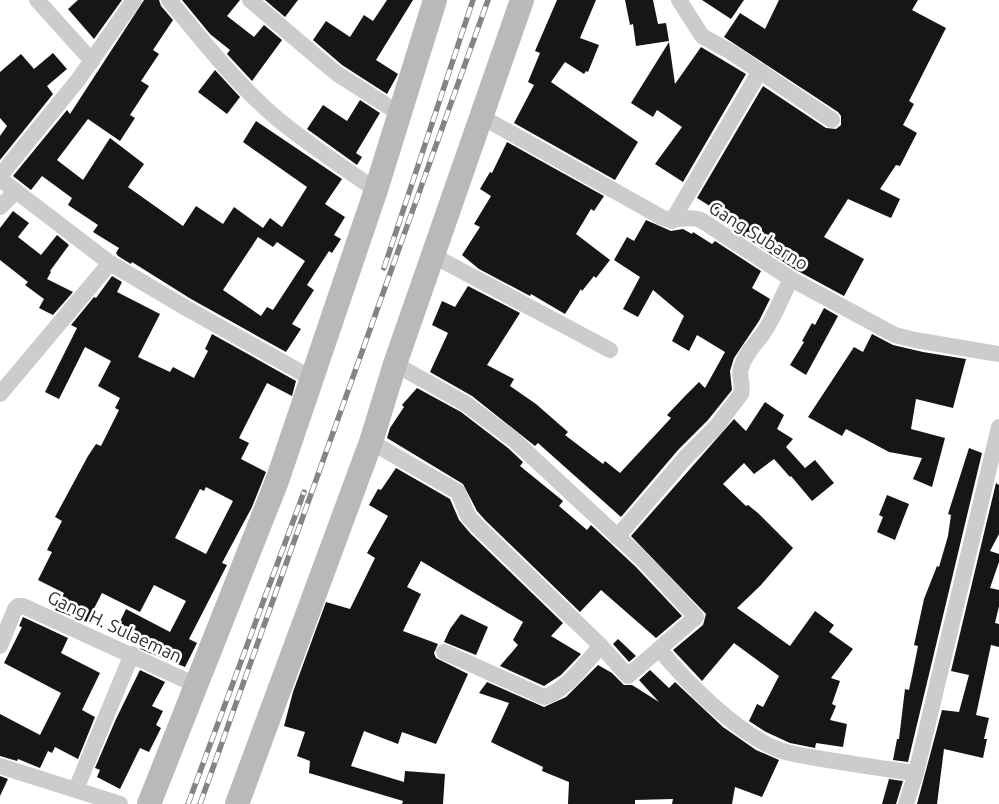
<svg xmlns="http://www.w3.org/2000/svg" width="999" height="804" viewBox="0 0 999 804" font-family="Ubuntu,sans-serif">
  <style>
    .building { fill: #161616; fill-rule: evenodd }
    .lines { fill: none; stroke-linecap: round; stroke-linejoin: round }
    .street { stroke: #ccc; stroke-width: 16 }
    .secondary { stroke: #b9b9b9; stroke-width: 24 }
    .rail-casing { stroke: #848484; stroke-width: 5.5 }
    .rail { stroke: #fff; stroke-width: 4; stroke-dasharray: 11; stroke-linecap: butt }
    .labels { text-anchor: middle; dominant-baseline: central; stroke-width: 5; stroke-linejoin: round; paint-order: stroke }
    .street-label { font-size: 18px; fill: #2f2f2f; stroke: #fff }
  </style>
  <rect width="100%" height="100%" fill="#fff"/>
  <g class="building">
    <polygon points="78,0 122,0 94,39 68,9"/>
    <path d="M144 0H159L161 6 173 20 153 50 159 54 141 81 149 86 130 115 135 118 120 141 88 119 57 160 83 180 110 138 144 164 128 187 183 226 196 206 223 224 234 207 263 228 270 218 282 227 307 187 243 142 256 121 342 179 325 204 345 217 334 235 341 239 332 253 329 251 307 285 314 290 292 324 301 329 286 352 191 299 132 262 131 264 118 256 116 253 119 248 93 232 98 225 68 205 72 198 42 176 31 190 13 176 67 110 70 114ZM258 237 273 247 277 242 305 261 273 310 267 307 261 316 223 290Z"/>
    <polygon points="182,0 240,0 227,16 254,37 264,25 282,40 252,81 227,54 230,50 210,34"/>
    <polygon points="265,0 298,0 285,17"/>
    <polygon points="387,0 413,0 376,60 398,74 387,94 342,65 313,40 326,21 350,37 364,15 373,21"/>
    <polygon points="557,0 596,0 580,38 599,45 588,72 586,71 584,74 565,62 551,82 638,142 615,180 514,123 534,85 528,82 540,53 535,51"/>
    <polygon points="625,0 653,0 658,24 666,23 669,41 636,46 633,24 630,25"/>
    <polygon points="702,0 744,0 731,19"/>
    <polygon points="779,0 918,0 912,10 946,28 909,101 914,104 903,125 917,133 900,166 896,165 880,189 900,199 891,218 848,199 824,237 864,259 844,296 796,270 725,224 729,218 697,198 763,86 826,128 836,129 841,125 841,116 838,112 724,37 740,13 765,29"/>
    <polygon points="669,42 675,84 701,47 746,74 683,182 655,164 682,127 657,110 653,117 631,103"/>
    <polygon points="53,53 67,69 47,86 53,94 0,160 0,136 7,126 0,118 0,72 21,54 34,69"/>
    <polygon points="215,70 240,97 227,114 198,92"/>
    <polygon points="360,100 380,113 356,153 362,157 357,165 307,129 323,105 347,121"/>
    <polygon points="507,142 604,196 594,211 591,209 576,234 610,260 596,278 594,276 582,291 581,289 565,314 531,294 530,296 479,269 462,255 480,227 474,224 491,196 480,189 490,172 492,173"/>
    <polygon points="13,211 29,223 18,237 41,255 57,235 69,245 50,271 51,272 47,279 73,292 53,315 39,308 44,299 25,285 28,282 0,260 0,228"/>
    <polygon points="646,220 671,231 683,229 692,234 693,232 712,244 715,241 761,271 752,288 770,299 759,321 734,358 730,371 732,390 708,420 678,450 621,517 538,443 535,446 472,396 430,372 448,333 432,325 442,301 455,307 468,286 520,313 487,365 514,379 510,386 536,404 568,432 565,435 603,464 605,461 620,473 671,418 667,415 686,395 699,382 705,388 725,352 697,335 689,351 672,341 684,316 653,290 638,317 623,309 640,277 614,260 627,237 634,241"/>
    <path d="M112 276 122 282 117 292 160 314 138 357 170 372 173 367 194 378 208 351 205 349 212 334 296 381 292 396 267 383 239 438 249 443 241 459 266 472 252 507 222 563 227 565 189 639 197 643 185 667 140 649 139 645 115 632 126 609 170 632 186 601 154 585 140 612 102 593 87 622 55 610 64 593 38 580 52 552 47 550 62 521 55 517 88 456 96 444 101 446 119 410 115 408 120 398 98 386 111 361 85 347 59 399 45 392 77 328 71 325 94 297 96 298ZM206 487 233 501 206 554 175 538 200 489 204 491Z"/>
    <polygon points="824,308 838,316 806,375 790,365 804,342 802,341 812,323 815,325"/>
    <polygon points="872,334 893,345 923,352 966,359 953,408 916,399 911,429 945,438 932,487 913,479 922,458 889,452 846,429 842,436 808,417 854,347 863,352"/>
    <polygon points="417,388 461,412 508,448 523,462 520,466 563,501 559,506 587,530 591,525 636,567 682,616 656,638 601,590 580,612 485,520 477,511 463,484 387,438 390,428 404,407 402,405"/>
    <polygon points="765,402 784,415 777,429 793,439 786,447 805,468 815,460 834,483 812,501 791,476 790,477 774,459 754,474 744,463 723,484 746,506 748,505 758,513 793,548 761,585 737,608 790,646 815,611 834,625 829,632 853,649 831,678 840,681 832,704 836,706 830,720 847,724 843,747 816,743 815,748 790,743 766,732 749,721 757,704 763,707 779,676 734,643 702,681 673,650 703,625 706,614 631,536 734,419 746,431"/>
    <polygon points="969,448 982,453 908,762 893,760 897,739 899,739 905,689 909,690 912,676 918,646 914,645 924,599 937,566 939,567 948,536 951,515 948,514"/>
    <polygon points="396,468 450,499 459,520 471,534 563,623 551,636 581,654 561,675 544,686 500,666 518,645 513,640 523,622 421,561 407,587 421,594 403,631 438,644 434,653 436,658 468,674 436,744 402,732 398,744 364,731 351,766 404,782 405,771 445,774 443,804 402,804 403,801 309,773 310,761 297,756 305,732 284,726 293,692 326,602 350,609 375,558 367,553 388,516 369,505 378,489 381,490"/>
    <polygon points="996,483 999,485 999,534 990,551 999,554 999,562 990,588 999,590 999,606 995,623 999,624 999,647 991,645 976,715 989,718 984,739 987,739 983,758 944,749 937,804 917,804 942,710 959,712 969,675 951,671"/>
    <polygon points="887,495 909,504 895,540 877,532 883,517 879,515"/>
    <polygon points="461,614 488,627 476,655 444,642 450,629"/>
    <polygon points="23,617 68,638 61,653 100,673 82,710 95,717 78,759 55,747 52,753 48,751 40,768 18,759 17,761 0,756 0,714 40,735 61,693 4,663 22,627 19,626"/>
    <polygon points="618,639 636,656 629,662 613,644"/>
    <polygon points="598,665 612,673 624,685 632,685 659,702 639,680 650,670 669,688 675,682 723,727 756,750 779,760 762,797 735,787 732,804 672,804 673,799 635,800 635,804 568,804 569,782 542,771 543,767 491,742 509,703 479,693 487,682 544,707 566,697"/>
    <polygon points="140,670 165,682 152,706 163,711 156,725 161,728 149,752 140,748 120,789 97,777 100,770 95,768 116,719"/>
    <polygon points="0,776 8,779 0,796"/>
    <polygon points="889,779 903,781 896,804 882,804"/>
  </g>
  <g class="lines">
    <g class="street">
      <polyline points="37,0 92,61"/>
      <path d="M169 0C202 40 235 82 274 116 306 143 341 166 376 190"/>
      <polyline points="250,0 336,73 400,114"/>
      <polyline points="679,0 702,36 731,52 832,120"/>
      <path d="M482 117 663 218C676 222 687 215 701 220L791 279 895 335 915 340 999 354"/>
      <polyline points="0,176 78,80 134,0"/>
      <polyline points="0,179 110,263 186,308 313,379"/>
      <polyline points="0,207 16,191"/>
      <polyline points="672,221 760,71"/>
      <polyline points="432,255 610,350"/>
      <polyline points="395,364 466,404 514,440 643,560 696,617 659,649"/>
      <polyline points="0,394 110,263"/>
      <path d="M371 442 458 492 468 516 478 527 601 646 628 676 659 649C687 683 736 732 777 749 791 755 807 756 822 759 853 764 884 769 916 773"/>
      <path d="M617 537 686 457 716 427 741 394C744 385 738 377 741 368 745 353 756 344 764 332 775 316 782 296 791 279"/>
      <polyline points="0,646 15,609 18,606 23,606 196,685"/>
      <path d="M444 652 544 697C566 691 585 663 601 646"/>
      <polyline points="0,766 120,804"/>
      <polyline points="76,789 132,654"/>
      <polyline points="906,804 916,773 999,427"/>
    </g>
    <g class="secondary">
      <polyline points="149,804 277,481 376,190 435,0"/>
      <polyline points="237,804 371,442 395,364 522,0"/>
    </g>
    <g class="rail-casing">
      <g id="rail">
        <polyline points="384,268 473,0"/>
        <polyline points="188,804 304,492"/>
        <polyline points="200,804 488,0"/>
      </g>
    </g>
    <use href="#rail" class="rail"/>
  </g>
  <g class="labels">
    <g class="street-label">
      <text transform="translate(759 235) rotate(32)">Gang Subarno</text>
      <text transform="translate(115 626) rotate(25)">Gang H. Sulaeman</text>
    </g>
  </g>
</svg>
